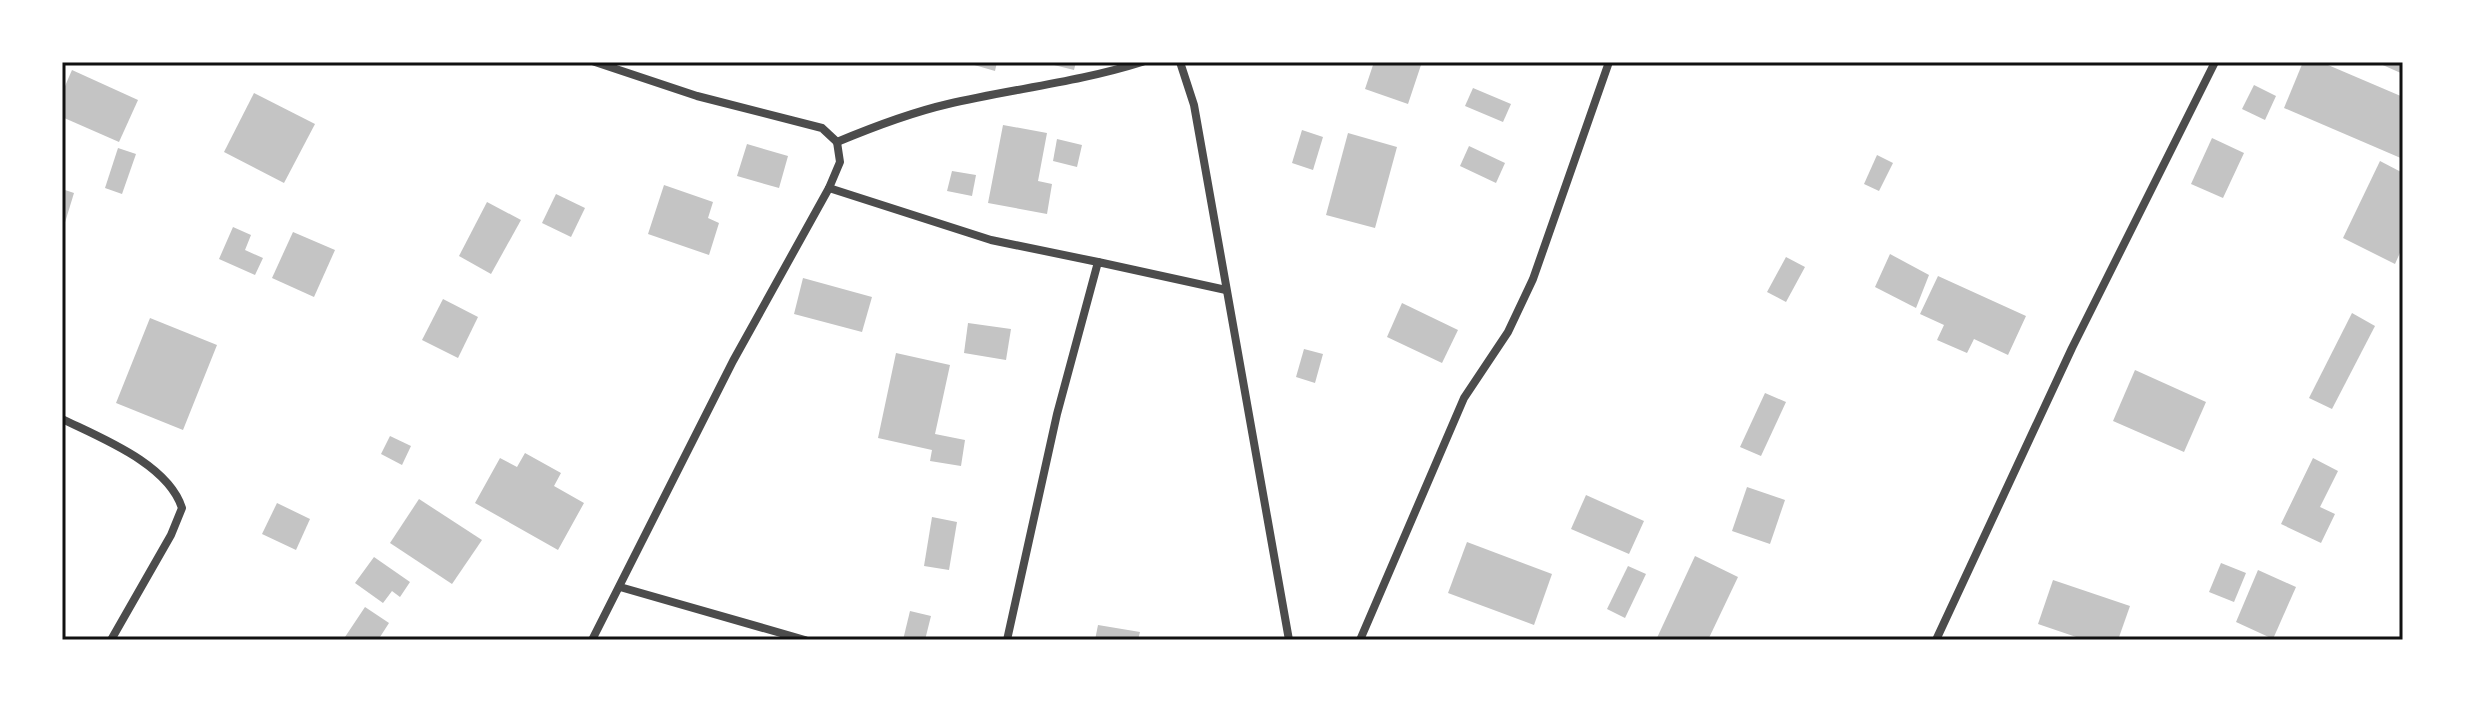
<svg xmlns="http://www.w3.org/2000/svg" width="2465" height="702" viewBox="0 0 2465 702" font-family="'Source Serif 4',serif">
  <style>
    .building { fill: #c4c4c4 }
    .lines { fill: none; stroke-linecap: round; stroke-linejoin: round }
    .minor { stroke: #4c4c4c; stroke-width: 8 }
    .neatline { fill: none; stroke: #111; stroke-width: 3 }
  </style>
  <rect width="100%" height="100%" fill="#fff"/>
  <g class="building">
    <polygon points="964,62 997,62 995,71"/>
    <polygon points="1042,62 1076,62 1074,70"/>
    <polygon points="1374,62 1422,62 1408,104 1365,89"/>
    <polygon points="2303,62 2321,62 2403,97 2403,159 2284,108"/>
    <polygon points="2376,62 2403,62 2403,74"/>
    <polygon points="72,70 138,100 119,142 62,117 62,93"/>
    <polygon points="2254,85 2276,96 2265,120 2242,109"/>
    <polygon points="1473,88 1511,104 1503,122 1465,106"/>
    <polygon points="254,93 315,124 284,183 224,152"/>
    <polygon points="1003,125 1047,133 1038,181 1052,184 1047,214 988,203"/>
    <polygon points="1302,130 1323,137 1313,170 1292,163"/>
    <polygon points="1348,133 1397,147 1375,228 1326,215"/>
    <polygon points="2212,138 2244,153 2223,198 2191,184"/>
    <polygon points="1057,139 1082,145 1077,167 1053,161"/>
    <polygon points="747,144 788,156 779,188 737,176"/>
    <polygon points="1469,146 1505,163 1496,183 1460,166"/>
    <polygon points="118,148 136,154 122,194 105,188"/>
    <polygon points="1877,155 1893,163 1879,191 1864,184"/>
    <polygon points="2380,161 2403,173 2403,246 2395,264 2343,238"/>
    <polygon points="952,171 976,175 972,196 947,191"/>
    <polygon points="664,185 713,202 708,218 719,223 709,255 648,234"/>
    <polygon points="62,189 74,193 63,229 62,229"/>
    <polygon points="556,194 585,208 571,237 542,223"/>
    <polygon points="487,202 521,220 491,274 459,256"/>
    <polygon points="233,227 251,235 245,250 263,258 255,275 219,259"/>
    <polygon points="293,232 335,250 314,297 272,278"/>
    <polygon points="1890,254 1929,275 1916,308 1875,287"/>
    <polygon points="1786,257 1805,267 1786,302 1767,292"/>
    <polygon points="1938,276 2026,316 2008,355 1974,339 1967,353 1937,340 1944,325 1920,314"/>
    <polygon points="803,278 872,297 862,332 794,314"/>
    <polygon points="443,299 478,317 458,358 422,340"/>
    <polygon points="1402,303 1458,330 1442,363 1387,337"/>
    <polygon points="2352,313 2375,326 2332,409 2309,398"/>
    <polygon points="150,318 217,345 183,430 116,403"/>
    <polygon points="968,323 1011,329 1006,360 964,353"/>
    <polygon points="1304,349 1323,354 1315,383 1296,377"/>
    <polygon points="896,353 950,365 935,434 965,440 961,466 930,461 932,450 878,438"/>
    <polygon points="2135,370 2206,402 2184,452 2113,421"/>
    <polygon points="1765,393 1786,402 1761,456 1740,447"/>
    <polygon points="390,436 411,446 402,465 381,454"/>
    <polygon points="525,453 561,473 554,486 584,503 558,550 475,503 500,458 517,467"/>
    <polygon points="2313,458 2338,471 2320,507 2335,514 2321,543 2281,524"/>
    <polygon points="1747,487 1785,500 1770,544 1732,531"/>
    <polygon points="1586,495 1644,521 1629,554 1571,529"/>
    <polygon points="419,499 482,540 452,584 390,543"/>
    <polygon points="277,503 310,519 296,550 262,534"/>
    <polygon points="932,517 957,522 949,570 924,566"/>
    <polygon points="1467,542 1552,574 1534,625 1448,593"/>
    <polygon points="1695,556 1738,577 1708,640 1656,640"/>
    <polygon points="374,557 410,582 400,597 392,591 383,603 355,583"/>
    <polygon points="2221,563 2246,573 2234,602 2209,592"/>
    <polygon points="1628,566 1646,574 1625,618 1607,609"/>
    <polygon points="2258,570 2296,587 2273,639 2236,622"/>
    <polygon points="2053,580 2130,606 2118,640 2085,640 2038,624"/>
    <polygon points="365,607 389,623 380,637 385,640 343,640"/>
    <polygon points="910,611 931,616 925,640 903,640"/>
    <polygon points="1098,625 1140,632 1138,640 1095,640"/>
  </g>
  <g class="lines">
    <g class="minor">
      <polyline points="595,62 697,96 822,128 837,142"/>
      <polyline points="1180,62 1194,105 1289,640"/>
      <path d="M837 142C873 127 909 113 948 104 1012 89 1079 82 1142 62"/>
      <polyline points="829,188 991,240 1098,262"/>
      <path d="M62 419C101 438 168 464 182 508L171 535 111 640"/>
      <polyline points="620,587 805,640"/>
      <polyline points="592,640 733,361 829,188 840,162 837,142"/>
      <polyline points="1007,640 1057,414 1098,262 1226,290"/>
      <polyline points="1360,640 1464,398 1508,332 1533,279 1609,62"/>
      <polyline points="1936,640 2072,348 2215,62"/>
    </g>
  </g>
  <rect width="2465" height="702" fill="none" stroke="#ffffff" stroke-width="128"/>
  <rect x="64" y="64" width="2337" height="574" class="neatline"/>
</svg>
